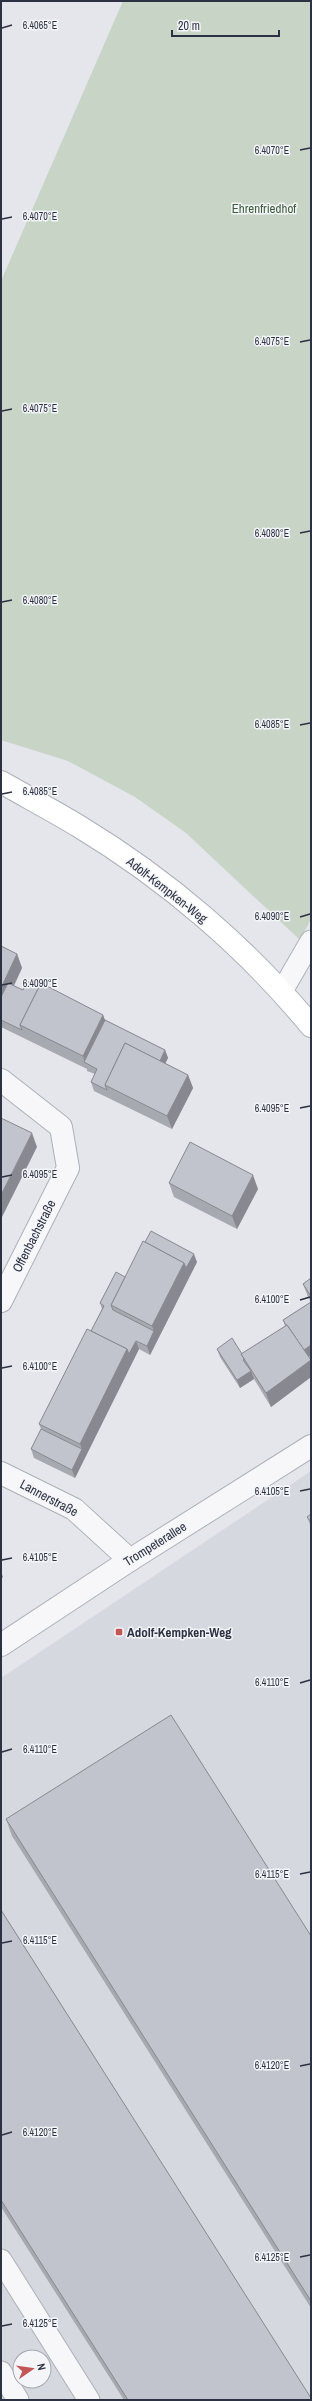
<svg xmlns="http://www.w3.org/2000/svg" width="312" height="2401" viewBox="0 0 312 2401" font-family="'Archivo Narrow',sans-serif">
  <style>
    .built { fill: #d6d8df; fill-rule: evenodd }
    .green { fill: #c7d4c6 }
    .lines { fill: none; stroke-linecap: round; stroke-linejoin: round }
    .lane-casing { stroke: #adb0b8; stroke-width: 23 }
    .street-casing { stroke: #adb0b8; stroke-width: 24 }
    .secondary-casing { stroke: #adb0b8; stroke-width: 24 }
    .lane { stroke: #f7f7f9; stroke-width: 21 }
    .street { stroke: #f7f7f9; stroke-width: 22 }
    .secondary { stroke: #fff; stroke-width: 22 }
    .wall { fill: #a7a9b0 }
    .shaded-wall { fill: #888990 }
    .building { fill: #c2c4cd; stroke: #888990 }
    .ticks { fill: none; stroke: #2d3242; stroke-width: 1.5 }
    .poi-dot { fill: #c45556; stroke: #f4f5f8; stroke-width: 1.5 }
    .labels { text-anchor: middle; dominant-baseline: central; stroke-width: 3; stroke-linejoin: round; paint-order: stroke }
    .park-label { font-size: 13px; fill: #3d5c3b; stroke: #f4f5f8 }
    .street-label { font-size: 13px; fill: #2d3242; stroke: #f4f5f8 }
    .poi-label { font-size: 13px; font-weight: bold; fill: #2d3242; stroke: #f4f5f8; text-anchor: start }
    .ticks-label { font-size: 10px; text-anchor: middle; fill: #2d3242; stroke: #f4f5f8; stroke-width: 3; stroke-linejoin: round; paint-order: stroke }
  </style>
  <rect width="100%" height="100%" fill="#e4e6eb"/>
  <path class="built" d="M311 1471V2400H1V1678ZM20 2357H44V2381H20Z"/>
  <polygon class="green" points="123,1 311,1 311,919 300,940 186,833 135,797 68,761 1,740 1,281"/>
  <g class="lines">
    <g class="lane-casing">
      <g id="lane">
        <polyline points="282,991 311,941"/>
        <polyline points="1,2260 89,2400"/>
        <polyline points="1,2372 18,2400"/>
      </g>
    </g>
    <g class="street-casing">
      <g id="street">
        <polyline points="1,1080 61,1127 68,1168 1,1301"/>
        <polyline points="1,1473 74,1509 130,1560"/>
        <polyline points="1,1645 130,1560 311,1446"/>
      </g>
    </g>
    <g class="secondary-casing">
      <path id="secondary" d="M1 782C27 797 54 811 80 827 166 879 247 948 311 1026"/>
    </g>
    <use href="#lane" class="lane"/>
    <use href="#street" class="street"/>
    <use href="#secondary" class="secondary"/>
  </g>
  <g class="wall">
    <polygon points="1,946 17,954 22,968 14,986 23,990 39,987 103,1015 105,1020 165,1050 168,1058 165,1063 188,1075 193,1088 172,1129 94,1091 91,1082 95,1074 87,1071 87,1069 1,1027"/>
    <polygon points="169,1183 258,1189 237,1229 174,1197"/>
    <polygon points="197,1262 150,1355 139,1349 75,1478 34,1458 31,1449 41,1429 39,1424 91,1331 102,1309 100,1303 125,1277"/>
    <polygon points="311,1278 311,1355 309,1357 311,1361 311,1377 271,1407 254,1379 240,1388 220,1357 217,1349 242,1354 285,1326 283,1320 311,1302 308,1297 303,1284"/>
    <polygon points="311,1514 311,1527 307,1517"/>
    <polygon points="6,1819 311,1936 311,2308 12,1836"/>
    <polygon points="1,1910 311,2400 124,2400 1,2207"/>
  </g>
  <g class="shaded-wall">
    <polygon points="17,954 22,968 2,1010 1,1007 1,988"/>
    <polygon points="103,1015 108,1028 85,1063 83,1056"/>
    <polygon points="165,1050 168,1058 161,1072 158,1064"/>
    <polygon points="188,1075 193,1088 172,1129 167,1116"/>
    <polygon points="32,1133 37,1147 1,1219 1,1195"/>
    <polygon points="253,1175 258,1189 237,1229 232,1216"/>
    <polygon points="194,1254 197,1262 150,1355 147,1346 154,1331 152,1326 184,1263"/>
    <polygon points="136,1341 139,1349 75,1478 72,1470 82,1449 80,1444 127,1349"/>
    <polygon points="311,1345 311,1355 306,1359 303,1350"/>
    <polygon points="311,1360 311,1377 271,1407 266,1393"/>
    <polygon points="251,1371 254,1379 240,1388 237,1380"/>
    <polygon points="1,1572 3,1577 1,1579"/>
  </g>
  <g class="building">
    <polygon points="1,946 17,954 1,988"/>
    <polygon points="27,981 39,987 20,1025 22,1030 1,1020 1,997 8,983 23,990"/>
    <polygon points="41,983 103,1015 83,1056 20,1025"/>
    <polygon points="105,1020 165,1050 160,1061 125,1043 105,1085 107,1090 91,1082 97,1069 84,1062"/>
    <polygon points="125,1043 188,1075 167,1116 105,1085"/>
    <polygon points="1,1118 32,1133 1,1195"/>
    <polygon points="190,1142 253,1175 232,1216 169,1183"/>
    <polygon points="151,1231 194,1254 186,1268 184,1263 145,1242"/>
    <polygon points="143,1241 184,1263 152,1326 111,1305"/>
    <polygon points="116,1272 125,1277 111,1305 113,1310 154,1331 147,1346 136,1341 129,1354 127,1349 91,1331 104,1306 100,1303"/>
    <polygon points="311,1278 311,1296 303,1284"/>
    <polygon points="311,1302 311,1345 304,1350 287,1325 286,1325 283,1320"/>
    <polygon points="287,1325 311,1360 266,1393 241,1354"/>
    <polygon points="87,1329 127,1349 80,1444 39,1424"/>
    <polygon points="232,1338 242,1354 241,1354 244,1359 243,1360 251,1371 237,1380 217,1349"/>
    <polygon points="41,1429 82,1449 72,1470 31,1449"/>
    <polygon points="311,1514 311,1522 307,1517"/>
    <polygon points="171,1715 311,1936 311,2301 6,1819"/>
    <polygon points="1,1910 311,2398 311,2400 128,2400 1,2200"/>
  </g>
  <path class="ticks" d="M2 28 12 25M300 150 310 148M2 219 12 217M300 342 310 340M2 411 12 409M300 533 310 531M2 602 12 600M300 725 310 723M2 794 12 792M300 917 310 914M2 985 12 983M300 1108 310 1106M2 1177 12 1175M300 1300 310 1297M2 1368 12 1366M300 1491 310 1489M2 1560 12 1558M300 1683 310 1680M2 1752 12 1749M300 1874 310 1872M2 1943 12 1941M300 2066 310 2064M2 2135 12 2132M300 2257 310 2255M2 2326 12 2324"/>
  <rect class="poi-dot" x="115" y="1628" width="8" height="8" rx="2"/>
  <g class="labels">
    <g class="park-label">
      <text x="264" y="208">Ehrenfriedhof</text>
    </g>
    <g class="street-label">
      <text transform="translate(167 890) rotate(38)">Adolf-Kempken-Weg</text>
      <text transform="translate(34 1236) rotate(-63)">Offenbachstraße</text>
      <text transform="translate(49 1498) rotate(28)">Lannerstraße</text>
      <text transform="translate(155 1544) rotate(-32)">Trompeterallee</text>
    </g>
    <g class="poi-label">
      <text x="127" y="1632">Adolf-Kempken-Weg</text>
    </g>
  </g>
  <g class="ticks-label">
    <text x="40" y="29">6.4065°E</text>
    <text x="272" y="154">6.4070°E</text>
    <text x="40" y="220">6.4070°E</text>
    <text x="272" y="345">6.4075°E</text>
    <text x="40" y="412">6.4075°E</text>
    <text x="272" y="537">6.4080°E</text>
    <text x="40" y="604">6.4080°E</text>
    <text x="272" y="728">6.4085°E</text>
    <text x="40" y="795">6.4085°E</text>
    <text x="272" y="920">6.4090°E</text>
    <text x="40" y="987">6.4090°E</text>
    <text x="272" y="1112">6.4095°E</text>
    <text x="40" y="1178">6.4095°E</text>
    <text x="272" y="1303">6.4100°E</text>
    <text x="40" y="1370">6.4100°E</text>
    <text x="272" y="1495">6.4105°E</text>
    <text x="40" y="1561">6.4105°E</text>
    <text x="272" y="1686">6.4110°E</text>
    <text x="40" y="1753">6.4110°E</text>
    <text x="272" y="1878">6.4115°E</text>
    <text x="40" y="1944">6.4115°E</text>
    <text x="272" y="2069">6.4120°E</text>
    <text x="40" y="2136">6.4120°E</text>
    <text x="272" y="2261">6.4125°E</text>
    <text x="40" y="2327">6.4125°E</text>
  </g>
  <rect width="312" height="2401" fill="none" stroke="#2d3242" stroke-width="4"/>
  <g transform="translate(32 2369) rotate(77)"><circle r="19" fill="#f4f5f8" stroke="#a4a7af"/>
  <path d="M0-3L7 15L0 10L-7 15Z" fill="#c45556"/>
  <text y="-6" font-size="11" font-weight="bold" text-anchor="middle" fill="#2d3242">N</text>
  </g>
  <path d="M172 30v6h107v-6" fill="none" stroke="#2d3242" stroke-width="2"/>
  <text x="178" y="30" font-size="12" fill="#2d3242" stroke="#f4f5f8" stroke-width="3" paint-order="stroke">20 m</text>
</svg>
